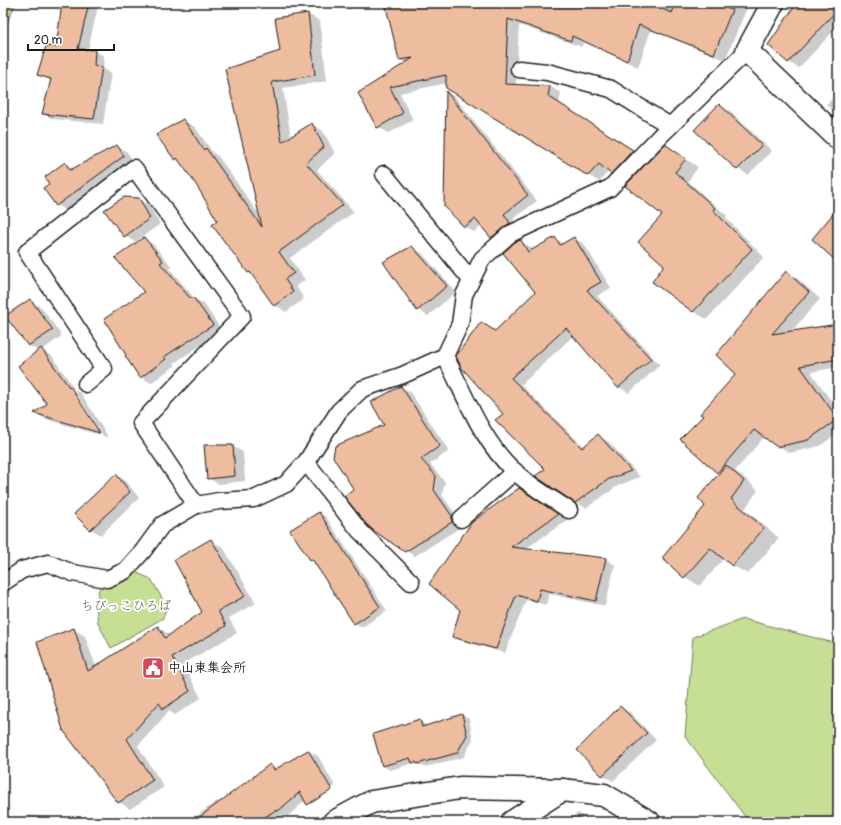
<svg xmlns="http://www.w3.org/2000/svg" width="841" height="825" viewBox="0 0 841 825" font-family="Pangolin,'Klee One',sans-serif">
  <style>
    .green { fill: #c6df95; stroke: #717e58 }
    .shadow { fill: #0003 }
    .building { fill: #eebc9f; stroke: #1c1c1c }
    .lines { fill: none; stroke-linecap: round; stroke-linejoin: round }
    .lane-casing { stroke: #1c1c1c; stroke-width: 19 }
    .street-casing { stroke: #1c1c1c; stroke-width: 25 }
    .lane { stroke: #fff; stroke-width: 16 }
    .street { stroke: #fff; stroke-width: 22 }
    .labels { text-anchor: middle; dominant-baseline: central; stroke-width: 4; stroke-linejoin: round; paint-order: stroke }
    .park-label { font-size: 13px; fill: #586046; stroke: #fff }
    .poi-label { font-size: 13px; font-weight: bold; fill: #1c1c1c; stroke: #fff; text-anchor: start }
  </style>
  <rect width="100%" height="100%" fill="#fff"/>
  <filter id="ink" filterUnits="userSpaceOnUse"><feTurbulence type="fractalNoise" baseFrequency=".025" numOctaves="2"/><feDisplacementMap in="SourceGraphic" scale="8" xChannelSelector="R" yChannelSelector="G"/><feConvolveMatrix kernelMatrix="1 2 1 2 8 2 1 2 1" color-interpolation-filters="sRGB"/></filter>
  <g filter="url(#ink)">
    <g class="green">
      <polygon points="3,3 16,3 8,20 3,43"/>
      <polygon points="135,572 151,579 167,607 163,618 111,648 98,623 96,604 100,585"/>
      <polygon points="743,619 838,644 838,822 749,822 685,736 693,637"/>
    </g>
    <g class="shadow">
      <polygon points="63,3 93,3 98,6 88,50 95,51 104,56 103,68 111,73 103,124 53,119 43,114 51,81 38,74 57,48"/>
      <polygon points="339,3 372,3 373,4 345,10 340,7"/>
      <polygon points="431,3 749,3 725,60 651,30 638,67 583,41 582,47 519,25 516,85 550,87 561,93 559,104 644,157 622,179 609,171 599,182 447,83 400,93 413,120 389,133 378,127 359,94 406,63 400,60"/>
      <polygon points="799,3 838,3 838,26 799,68 788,62"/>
      <polygon points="308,14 320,21 327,81 283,88 291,138 312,124 323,131 335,153 317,170 354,212 290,258 305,280 296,286 304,299 286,312 275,305 253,275 249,272 196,183 181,162 175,159 183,120 195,127 213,153 218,156 260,216 227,70 281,52"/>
      <polygon points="447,92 455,97 537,201 513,219 519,229 501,243 492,238 482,226 474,232 465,227"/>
      <polygon points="838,94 838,116 826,104"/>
      <polygon points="719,105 730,111 772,151 748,175 738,169 695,130"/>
      <polygon points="117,146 127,152 134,162 67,211 57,205 44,188 50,184 65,164 74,169"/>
      <polygon points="665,146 698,167 688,181 727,216 726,218 764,257 707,319 694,312 653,282 666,265 663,215"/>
      <polygon points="838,183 838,195 834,192 836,189 834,186"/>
      <polygon points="138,199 149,205 160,224 135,242 125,236"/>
      <polygon points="555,238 564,244 574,238 584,244 611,288 597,296 660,365 629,393 619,387 574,335 521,385 584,447 598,436 609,442 640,477 619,485 586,508 575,502 546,469 504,414 495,331 537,292 520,241 531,247 533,251"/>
      <polygon points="144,239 154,245 172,267 170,269 195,299 204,304 222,331 174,363 176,365 151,383 141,377 146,293"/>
      <polygon points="412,247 422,253 456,292 428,316 418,310"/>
      <polygon points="786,272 797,278 820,299 790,333 838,325 838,367 811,372 838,411 838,433 820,446 790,453 764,437 735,471 741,475 758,490 745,509 779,538 748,574 733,566 724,558 700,586 685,577 707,506 720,473 682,439 704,416 737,374"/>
      <polygon points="30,301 41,307 62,336 42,350 52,356 76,391 81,393 108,437 103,436 73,388 71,388 100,435 45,419 36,413 48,404 39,351 29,346 6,317"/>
      <polygon points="401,387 410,392 449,451 430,464 445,482 442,495 461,522 461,527 415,556 406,551 355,490 386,426"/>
      <polygon points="232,446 243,452 245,481 219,484 208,478"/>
      <polygon points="116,475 126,481 139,498 101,535 91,529"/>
      <polygon points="529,495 567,520 524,550 606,559 615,565 605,606 549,594 546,605 526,600 505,653 462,641 453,636 462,610"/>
      <polygon points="319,513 326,517 387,611 362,627 355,623 315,562 310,559"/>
      <polygon points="211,541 223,547 256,603 229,618 237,633 183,664 201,698 175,715 169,711 138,746 164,787 130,809 119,802 73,629 85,636 96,667 158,627 170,635 204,612"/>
      <polygon points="3,656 8,728 3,728"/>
      <polygon points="621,707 631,713 656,740 613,781 602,775"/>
      <polygon points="462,715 469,719 473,739 464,757 425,767 414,763 390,770 383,766 420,721 427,726"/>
      <polygon points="308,751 318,756 335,786 313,803 307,799 287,817 285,815 274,822 191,822 190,821 217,801 220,803 270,765 277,769"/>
      <polygon points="578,813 589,819 590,822 565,822"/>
      <polygon points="29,815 61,820 65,822 27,822"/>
      <polygon points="420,817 429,822 411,822"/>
    </g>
    <g class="building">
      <polygon points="62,3 89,3 78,49 95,50 94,66 102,67 94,119 42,114 51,79 37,75 46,46 56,47"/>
      <polygon points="385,3 647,3 672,13 676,3 714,3 732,10 714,54 639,25 627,61 572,36 571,41 508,19 505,84 550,86 548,96 633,150 611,174 599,164 588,176 446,88 446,75 390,87 403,113 377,128 358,93 413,58 399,60"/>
      <polygon points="797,3 838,3 838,9 788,63 768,45"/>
      <polygon points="308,13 315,75 272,82 282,142 312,123 324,147 306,163 343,205 279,252 294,273 285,279 293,292 274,306 250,272 248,273 212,225 217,220 195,183 177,158 175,160 156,135 183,119 204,150 206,148 262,227 225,69 280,51 275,18"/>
      <polygon points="446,91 528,195 504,214 510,223 504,227 491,238 475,219 464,227 444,206"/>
      <polygon points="719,104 762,145 737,170 694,130"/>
      <polygon points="665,144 686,159 675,172 715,208 713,210 752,249 693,312 652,282 664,265 638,242 662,215 625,186"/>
      <polygon points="117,145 124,156 56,206 43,188 49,184 45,177 65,162 70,170"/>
      <polygon points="124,197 139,198 150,218 124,237 104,210"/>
      <polygon points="838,208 838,263 812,239"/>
      <polygon points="144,237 163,261 160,263 191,299 193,297 213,325 164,357 166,359 140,378 125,356 126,355 104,319 144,292 115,258"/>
      <polygon points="555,237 560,245 574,237 601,282 587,290 651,359 618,388 566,328 511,378 582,448 598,434 631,471 609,479 575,503 535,476 545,469 495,420 503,414 461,367 456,356 481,322 495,331 535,292 503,253 515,242 521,240 528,252"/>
      <polygon points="412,246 447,286 417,311 383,262"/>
      <polygon points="786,271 809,292 772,334 838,324 838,359 800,366 838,419 808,440 777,447 754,430 717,473 680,439 703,416 700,414 736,374 716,355"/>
      <polygon points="30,299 53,330 28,346 5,316"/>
      <polygon points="41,348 69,387 70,386 100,433 34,413 47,404 18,366"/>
      <polygon points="401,386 440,446 421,459 436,476 434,490 452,516 452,522 405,552 374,531 366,524 344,496 354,490 333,457 335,446 384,425 371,402"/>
      <polygon points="204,445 233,445 235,476 207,479"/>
      <polygon points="726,465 744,481 731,499 764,528 732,566 710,548 684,578 662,558 705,506 698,498"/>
      <polygon points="116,474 130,492 90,530 74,514"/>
      <polygon points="519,488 558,514 511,547 606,558 596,601 540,589 537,601 516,595 496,649 452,637 460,610 429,584 472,522"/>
      <polygon points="319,512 380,607 354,624 312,559 310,560 290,530"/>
      <polygon points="211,539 245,596 218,611 226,626 172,657 190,691 163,709 159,703 127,739 153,780 118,803 63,730 37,642 74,628 88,671 158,626 165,638 202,612 174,560"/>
      <polygon points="620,706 647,733 602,776 577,750"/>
      <polygon points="462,714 467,735 457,753 417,764 416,762 412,763 410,758 382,766 373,734 420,719 422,727"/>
      <polygon points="308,750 332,790 307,805 300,792 277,812 276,810 257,822 193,822 270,764 274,770"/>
    </g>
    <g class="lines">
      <g class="lane-casing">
        <g id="lane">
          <polyline points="519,69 547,72 611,89 670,126"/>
          <polyline points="384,174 471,280"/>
          <path d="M445 356C465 395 481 440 514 471 530 486 551 498 569 510"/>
          <polyline points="86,384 104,369 27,252 134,168 242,316 141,423 196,505"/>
          <polyline points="306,462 359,530 411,582"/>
          <polyline points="461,519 515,471"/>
          <polyline points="3,583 22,570 48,563 73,573 107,579 125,571 143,551 162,525 196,505 219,501 254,499 286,484 306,462 339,411 362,389 403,375 445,356 460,324 464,295 482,259 510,234 610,188 662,134 747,51"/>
        </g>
      </g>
      <g class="street-casing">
        <g id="street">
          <polyline points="773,3 747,51 838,138"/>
          <polyline points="334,822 371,802 460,788 562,790 604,795 649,822"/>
          <polyline points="512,822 562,790"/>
        </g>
      </g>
      <use href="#lane" class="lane"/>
      <use href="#street" class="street"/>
    </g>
  </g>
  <defs>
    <g id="civic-square" transform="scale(1.15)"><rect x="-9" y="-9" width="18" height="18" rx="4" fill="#d1495b" stroke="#fff"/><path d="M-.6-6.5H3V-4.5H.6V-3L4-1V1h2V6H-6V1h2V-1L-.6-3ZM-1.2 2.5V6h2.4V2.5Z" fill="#fff"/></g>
  </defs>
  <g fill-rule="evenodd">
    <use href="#civic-square" x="153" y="668"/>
  </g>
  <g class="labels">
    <g class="park-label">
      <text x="126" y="606">ちびっこひろば</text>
    </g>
    <g class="poi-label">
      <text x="168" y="668">中山東集会所</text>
    </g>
  </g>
  <rect width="841" height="825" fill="none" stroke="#fff" stroke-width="16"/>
  <rect x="8" y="8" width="825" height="809" fill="none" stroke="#1c1c1c" stroke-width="1.5" filter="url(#ink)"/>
  <path d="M28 44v6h86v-6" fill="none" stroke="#1c1c1c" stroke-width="2"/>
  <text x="34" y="44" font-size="12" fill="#1c1c1c" stroke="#ffffff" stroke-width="3" paint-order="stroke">20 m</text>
</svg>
